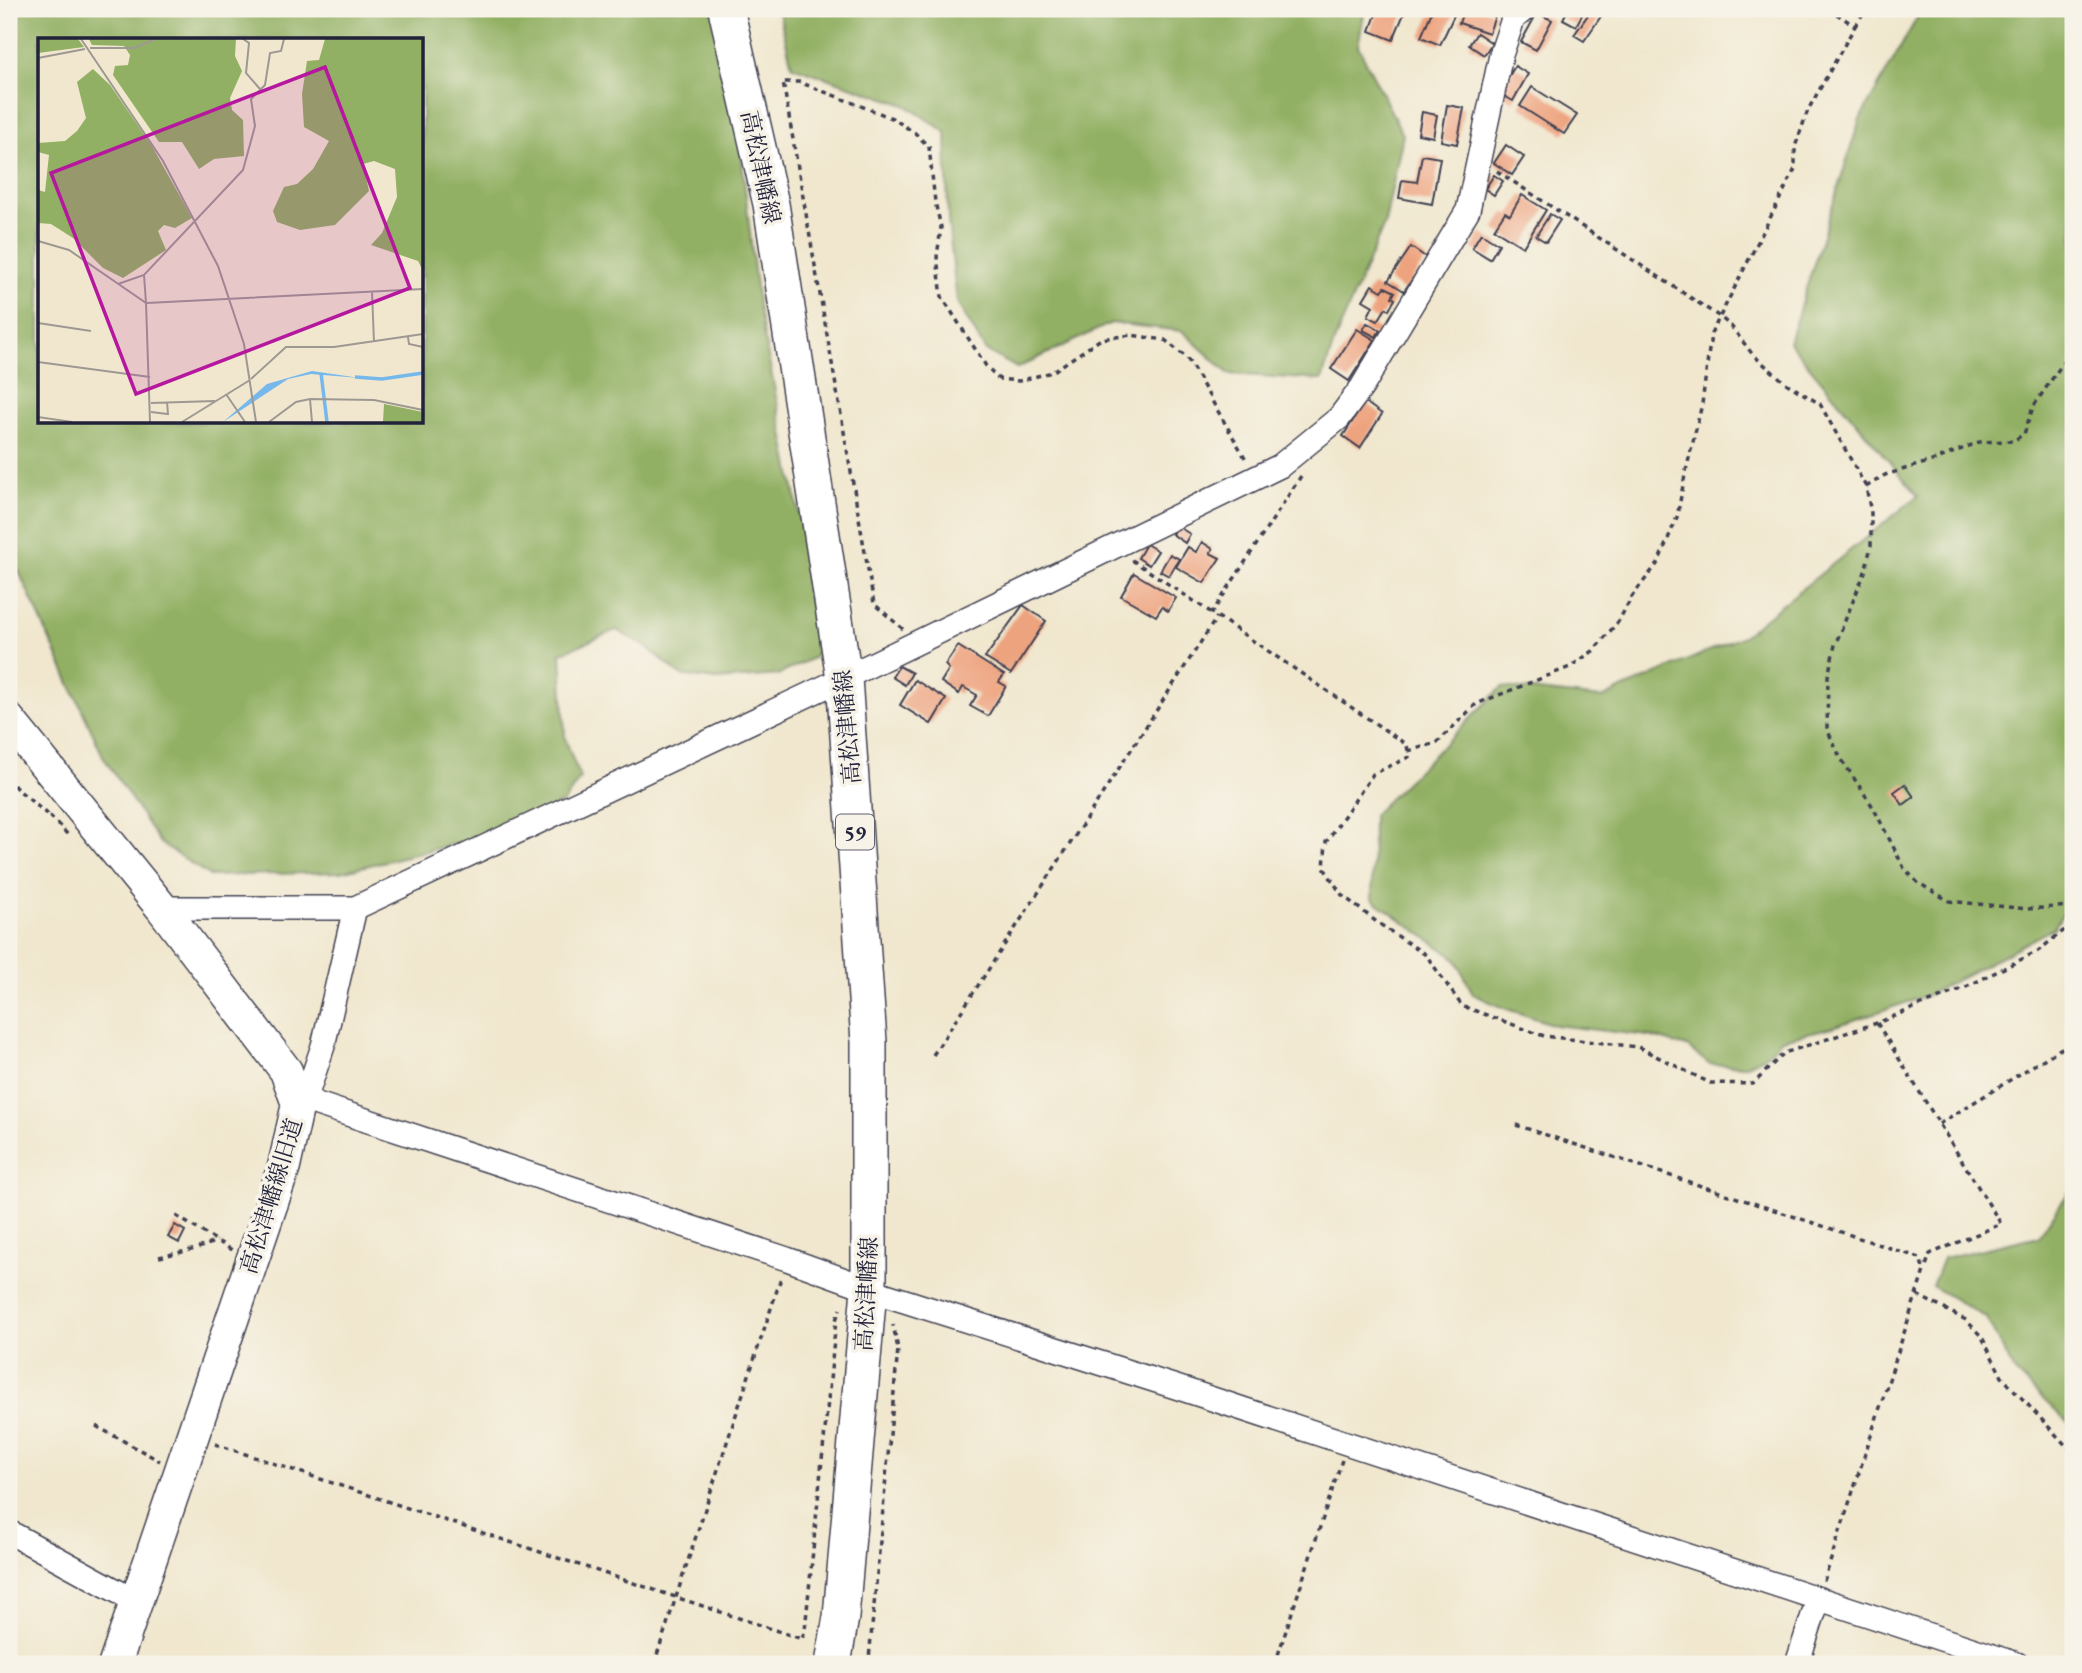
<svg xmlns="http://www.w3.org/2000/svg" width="2082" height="1673" viewBox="0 0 2082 1673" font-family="'EB Garamond','Noto Serif JP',serif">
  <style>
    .forest { fill: #92b063; stroke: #5a694f; stroke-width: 2; fill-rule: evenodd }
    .building { fill: #eea37f }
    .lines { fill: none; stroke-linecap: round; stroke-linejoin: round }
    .street-casing { stroke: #414051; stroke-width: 26 }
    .secondary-casing { stroke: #414051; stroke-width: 35 }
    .primary-casing { stroke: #414051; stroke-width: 38 }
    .path { stroke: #414051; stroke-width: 3.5; stroke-dasharray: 5 5; stroke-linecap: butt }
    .street { stroke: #fff; stroke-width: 23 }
    .secondary { stroke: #fff; stroke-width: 32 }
    .primary { stroke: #fff; stroke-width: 35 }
    .labels { text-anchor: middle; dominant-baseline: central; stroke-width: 7; stroke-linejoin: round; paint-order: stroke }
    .shield { fill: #f7f3e8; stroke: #62616f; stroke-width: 2 }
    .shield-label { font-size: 21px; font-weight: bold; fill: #22223b }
    .street-label { font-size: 23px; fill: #22223b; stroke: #f7f3e8 }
    .inset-river { fill: none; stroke: #76b8eb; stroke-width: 3.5 }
    .inset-road { fill: none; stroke: #9e9893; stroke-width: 2 }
    .view { fill: #b5179e; fill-opacity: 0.15; stroke: #b5179e; stroke-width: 3.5 }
    .inset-edge { fill: none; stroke: #22223b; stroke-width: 3.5 }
  </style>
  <rect width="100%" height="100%" fill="#f7f3e8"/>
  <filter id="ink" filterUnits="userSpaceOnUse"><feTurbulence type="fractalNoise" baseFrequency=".0143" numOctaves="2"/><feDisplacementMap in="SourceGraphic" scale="14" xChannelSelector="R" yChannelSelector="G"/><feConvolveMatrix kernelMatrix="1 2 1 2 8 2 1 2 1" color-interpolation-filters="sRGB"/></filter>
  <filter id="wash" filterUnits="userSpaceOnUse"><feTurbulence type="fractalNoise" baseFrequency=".00686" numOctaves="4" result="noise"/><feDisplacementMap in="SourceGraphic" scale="28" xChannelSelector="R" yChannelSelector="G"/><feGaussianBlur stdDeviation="1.57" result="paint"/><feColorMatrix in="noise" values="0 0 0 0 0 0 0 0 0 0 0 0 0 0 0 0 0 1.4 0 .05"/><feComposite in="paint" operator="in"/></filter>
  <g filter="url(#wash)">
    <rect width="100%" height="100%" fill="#f0e7ce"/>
    <g class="forest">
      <path d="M9 9H716L733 80 758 305 801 524 817 656 778 675 716 680 680 675 648 648 616 630 561 653 565 738 580 778 564 802 496 834 341 872 210 876 160 843 104 758 9 550ZM40 40H422V422H40Z"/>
      <polygon points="778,9 1365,9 1358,46 1403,135 1385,222 1334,342 1322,380 1229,374 1182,331 1111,323 1017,368 985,350 957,302 948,220 946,132 905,105 792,66"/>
      <polygon points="1922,9 2073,9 2073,759 2071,767 2073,869 2067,907 2054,928 1926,996 1833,1027 1782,1039 1764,1057 1744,1066 1709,1064 1687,1047 1649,1036 1555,1025 1501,1007 1473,994 1456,959 1372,899 1373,815 1502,687 1602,698 1743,636 1918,496 1789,342 1860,119"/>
      <polygon points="2073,1186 2073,1428 2015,1372 1986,1318 1932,1286 1943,1258 2039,1236"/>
    </g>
    <g id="blocks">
      <g class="building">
        <polygon points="1378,9 1406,9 1393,40 1370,31"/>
        <polygon points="1433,9 1457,9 1440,45 1421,37"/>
        <polygon points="1464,9 1483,9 1496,13 1489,33 1459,23"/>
        <polygon points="1568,9 1585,9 1576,26 1563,19"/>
        <polygon points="1592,9 1606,9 1584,41 1574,35"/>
        <polygon points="1537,13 1552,20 1536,50 1521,42"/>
        <polygon points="1477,33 1492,43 1484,55 1469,45"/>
        <polygon points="1515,66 1528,74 1513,101 1499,93"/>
        <polygon points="1532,87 1577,115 1564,134 1520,106"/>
        <polygon points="1447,105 1464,108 1457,144 1441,141"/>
        <polygon points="1422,112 1437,115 1433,137 1418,134"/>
        <polygon points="1506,145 1524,157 1512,175 1494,163"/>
        <polygon points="1422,155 1440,158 1432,204 1399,198 1402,180 1417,182"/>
        <polygon points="1494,175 1503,181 1494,195 1485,189"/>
        <polygon points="1522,195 1546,210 1523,247 1494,229 1505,212 1510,215"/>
        <polygon points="1550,214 1560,220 1546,242 1536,236"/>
        <polygon points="1481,233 1499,244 1490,259 1472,248"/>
        <polygon points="1411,247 1427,258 1404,291 1388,281"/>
        <polygon points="1372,285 1382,291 1385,287 1395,292 1392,297 1395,299 1389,310 1386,308 1378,321 1368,316 1373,306 1363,300"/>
        <polygon points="1367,323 1380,330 1376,337 1363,330"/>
        <polygon points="1357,329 1375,340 1349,381 1331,369"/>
        <polygon points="1365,402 1382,414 1360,448 1343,436"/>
        <polygon points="1177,526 1190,534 1185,543 1172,534"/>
        <polygon points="1202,542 1213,549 1210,553 1220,558 1204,583 1176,567 1188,547 1196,552"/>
        <polygon points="1146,544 1158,551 1149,565 1138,558"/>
        <polygon points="1170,554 1179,559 1169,576 1160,571"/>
        <polygon points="1134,573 1176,598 1168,611 1162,607 1156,616 1121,596"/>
        <polygon points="1023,605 1046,621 1011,674 985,658"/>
        <polygon points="958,646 1004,675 999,682 1006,686 988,716 970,706 977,695 963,687 959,694 941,682 949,669 945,665"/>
        <polygon points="899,666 912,673 905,685 892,677"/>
        <polygon points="915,680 946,699 931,724 900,705"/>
        <polygon points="1905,784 1914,797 1903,805 1894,792"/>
        <polygon points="175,1225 185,1231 179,1243 168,1237"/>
      </g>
    </g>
  </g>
  <g filter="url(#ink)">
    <use href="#blocks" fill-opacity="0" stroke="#414051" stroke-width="2"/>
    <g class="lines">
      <g class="street-casing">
        <g id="street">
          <polyline points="162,908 355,908 844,678 1280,466 1339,418 1362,387 1468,210 1501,55 1513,19 1525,9"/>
          <polyline points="305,1100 787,1259 889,1296 1179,1388 2017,1664"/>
          <polyline points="298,1104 305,1100 323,1046 355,908"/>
          <polyline points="9,1532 135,1601"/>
          <polyline points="1797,1664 1818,1600"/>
        </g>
      </g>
      <g class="secondary-casing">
        <polyline id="secondary" points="9,720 162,908 286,1071 298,1104 284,1167 115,1664"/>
      </g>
      <g class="primary-casing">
        <polyline id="primary" points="726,9 771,204 844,678 869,1042 869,1289 841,1617 833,1664"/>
      </g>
      <g class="path">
        <polyline points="1855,26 1866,9"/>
        <polyline points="1497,171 1720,317 1731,326 1753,355 1786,383 1820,404 1866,487 1871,513 1871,546 1865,572 1835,645 1828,676 1827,729 1840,757 1873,807 1904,868 1917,882 1949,901 2027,909 2072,906"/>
        <polyline points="1301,476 1212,613 1407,745 1409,757 1373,774 1326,842 1324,868 1342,895 1378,923 1426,955 1462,1006 1544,1036 1638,1047 1710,1083 1753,1084 1784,1053 1877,1023 1964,988 2038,951 2072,924 2073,883"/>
        <polyline points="1866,487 1885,475 1935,460 1979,442 2013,441 2024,434 2033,407 2073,348"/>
        <polyline points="1132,560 1212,613"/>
        <polyline points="903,629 874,604 783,82 799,82 892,118 915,133 929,147 935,202 941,227 937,257 942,297 986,366 999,379 1019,381 1052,372 1101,339 1131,335 1165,340 1187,358 1247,461"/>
        <polyline points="1408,751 1437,743 1476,704 1570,667 1593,651 1618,622 1633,595 1658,563 1677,517 1685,475 1702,404 1711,334 1795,169 1795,147 1808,110 1855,26 1829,9"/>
        <polyline points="9,776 15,787 49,816"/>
        <polyline points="50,816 70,837"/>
        <polyline points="1877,1023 2001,1224 1930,1254 1925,1269"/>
        <polyline points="933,1055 1217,617"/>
        <polyline points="1939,1124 2073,1041"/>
        <polyline points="1516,1125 1920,1258 1924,1271 1824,1581"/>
        <polyline points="176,1216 232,1250"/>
        <polyline points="159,1257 196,1249 217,1241"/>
        <polyline points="1917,1295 1966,1320 1982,1337 2002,1377 2073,1453"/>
        <polyline points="96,1426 160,1461"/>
        <polyline points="215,1444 802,1639 805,1630 836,1320 840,1309"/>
        <polyline points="654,1664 781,1278"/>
        <polyline points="884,1664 869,1659 898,1349 893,1325"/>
        <polyline points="1275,1664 1342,1460"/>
      </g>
      <use href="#street" class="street"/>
      <use href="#secondary" class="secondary"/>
      <use href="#primary" class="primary"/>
    </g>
  </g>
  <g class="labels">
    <rect class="shield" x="836" y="814.5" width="38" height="35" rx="5"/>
    <g class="shield-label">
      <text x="855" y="832">59</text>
    </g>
    <g class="street-label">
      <text transform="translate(761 167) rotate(78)">高松津幡線</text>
      <text transform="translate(847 727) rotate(-95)">高松津幡線</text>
      <text transform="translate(271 1196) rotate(-73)">高松津幡線旧道</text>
      <text transform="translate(866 1294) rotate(-87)">高松津幡線</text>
    </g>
  </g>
  <g transform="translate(38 38)">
    <rect width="385" height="385" fill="#f0e7ce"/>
    <path d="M0 1H40L46 9 0 15ZM51 1H198L197 18 204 33 192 60 194 72 205 82 206 118 176 121 161 131 144 104H121L75 37 77 28 90 27 92 17 86 8 54 7ZM287 1H385V233L380 223 333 207 344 195 359 159 357 131 336 123 325 126 331 153 297 187 262 192 239 184 235 173 246 149 259 146 275 131 291 103 266 89 264 56 269 23 281 22ZM55 31 72 47 114 108 154 180 137 190 126 187 120 193 128 212 85 240 65 230 35 200 13 186 0 185V152L7 154 11 117 0 114V105L27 103 39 93 48 80 39 44ZM346 366 385 374V384H345Z" fill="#92b063"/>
    <path d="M274 333 322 340 273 336 250 341 185 384 229 346Z" fill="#76b8eb"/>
    <path class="inset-river" d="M283 335 289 384M317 339 344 341 385 335"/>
    <path class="inset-road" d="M43 1 125 123 180 228 206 306 218 384M205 1 211 5 208 35 222 51M52 10H97L117 1M0 20 47 11M0 203 31 212 108 265 112 384M106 237 108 265M80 246 106 237 205 132 217 88 213 61 227 47 232 15 243 13 246 1M334 254 336 304M109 265 385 251M0 285 53 293M370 299 371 306 385 309M0 324 112 339M213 341 248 309H296L385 296M188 356 207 384M272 361 274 384M113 365 177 363M113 374 130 376 129 364M0 379 34 384M144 384 212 342M231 384 258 364 272 361 336 362 385 372"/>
    <path class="view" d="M287 29 372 250 98 356 13 135Z"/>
    <rect width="385" height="385" class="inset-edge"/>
  </g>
  <rect width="2082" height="1673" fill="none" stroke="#f7f3e8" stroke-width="35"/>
</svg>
